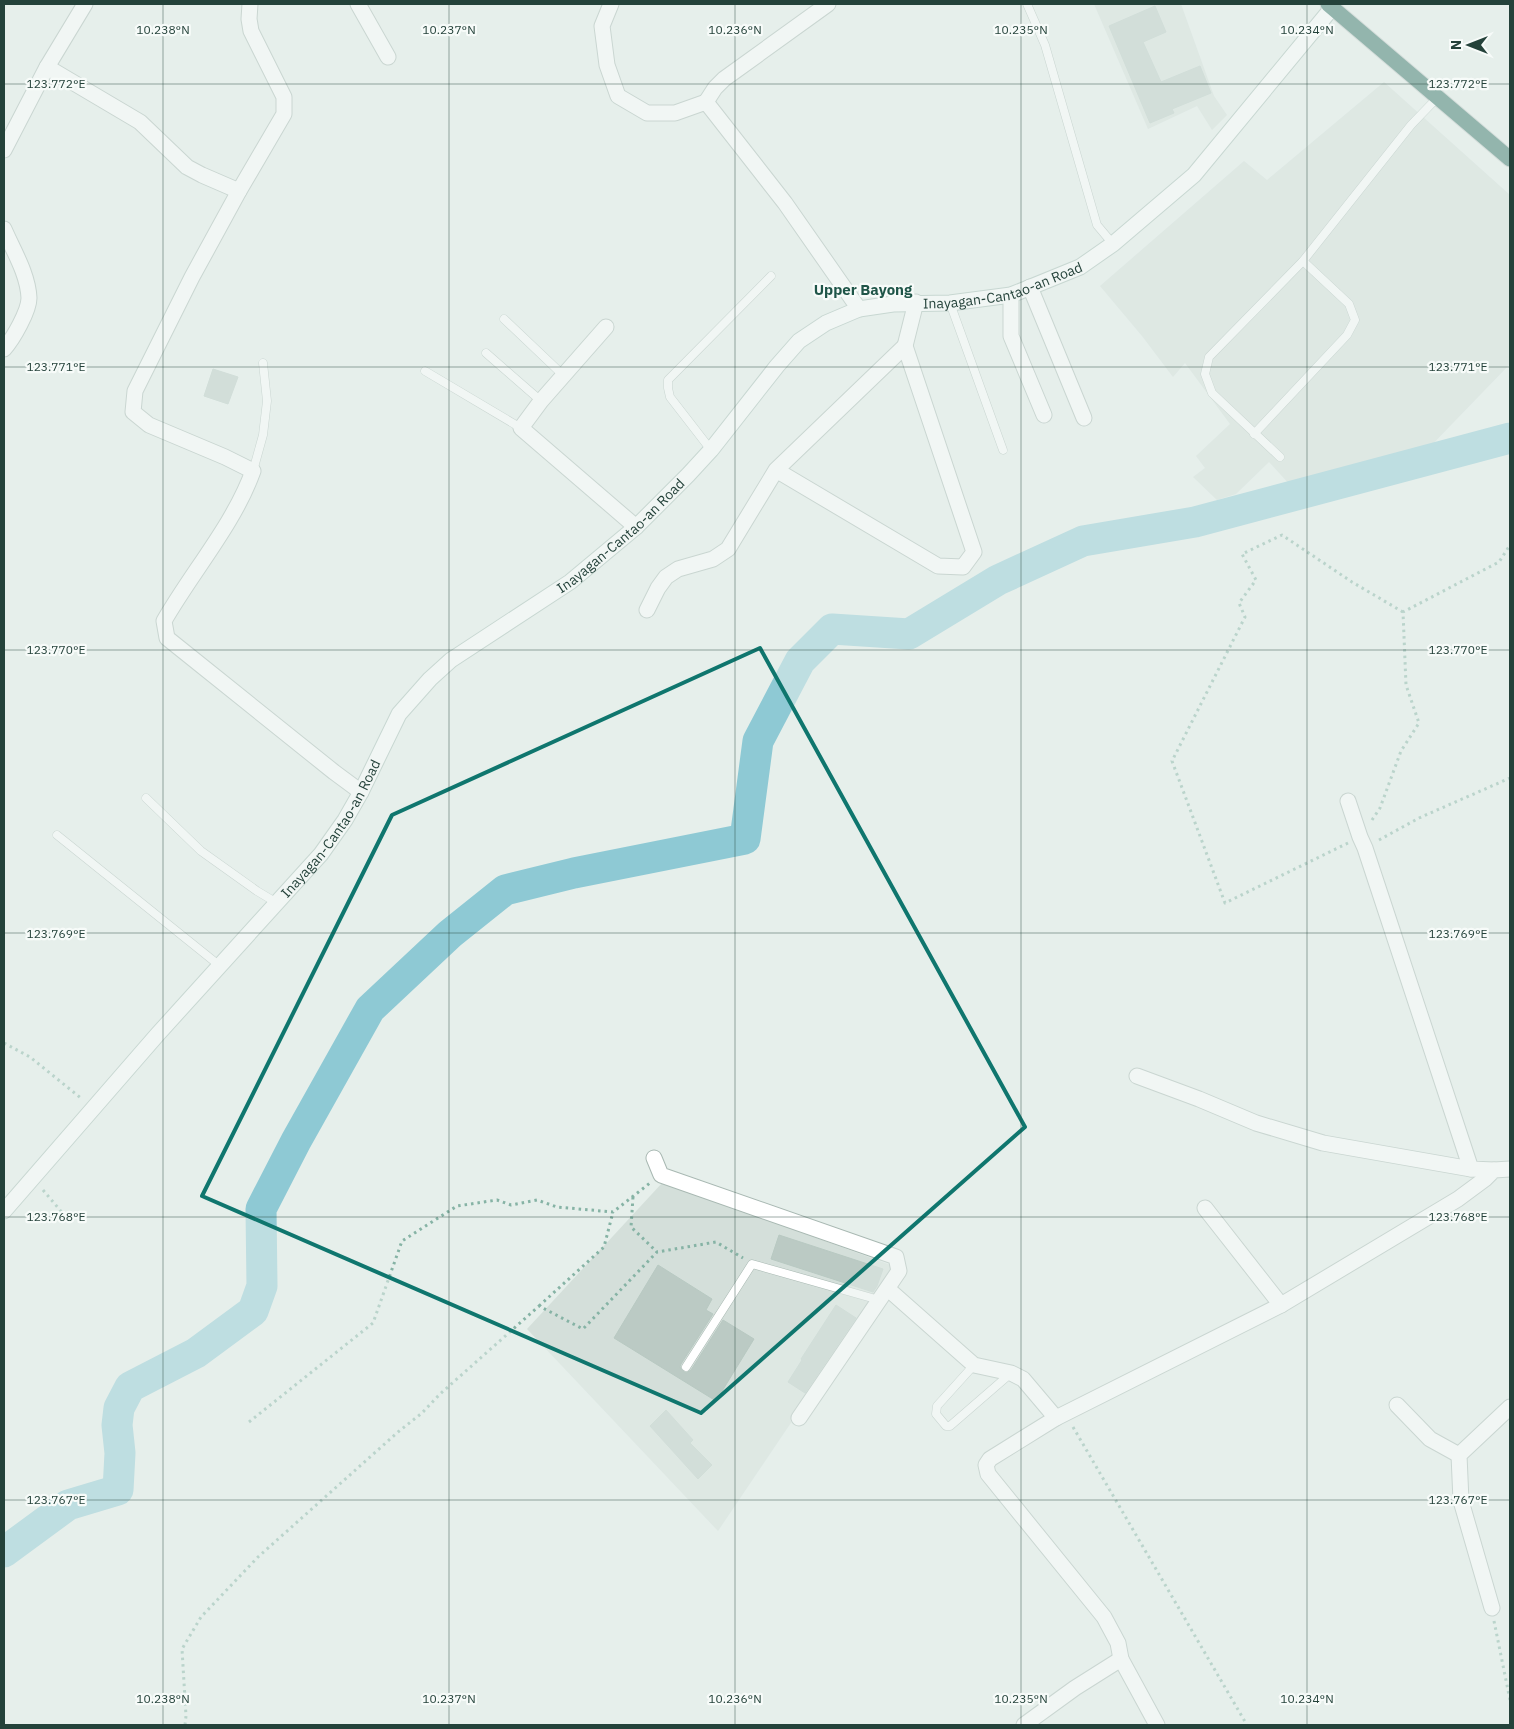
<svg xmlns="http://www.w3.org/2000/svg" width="1514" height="1729" viewBox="0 0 1514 1729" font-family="'IBM Plex Sans',sans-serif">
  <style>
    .built { fill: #d4dfda }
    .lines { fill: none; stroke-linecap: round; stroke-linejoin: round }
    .river { stroke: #8ec9d4; stroke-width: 31 }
    .building { fill: #bbcac4; stroke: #b8c9c2 }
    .lane-casing { stroke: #a8b8b2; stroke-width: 9 }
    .street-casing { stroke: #a8b8b2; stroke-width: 17 }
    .secondary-casing { stroke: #a4bbb3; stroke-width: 17 }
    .highway-casing { stroke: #c2cac8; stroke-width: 17 }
    .path { stroke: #86b3a5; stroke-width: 3; stroke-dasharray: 2.5 4; stroke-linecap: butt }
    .lane { stroke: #fff; stroke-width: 8 }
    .street { stroke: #fff; stroke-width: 15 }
    .secondary { stroke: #fff; stroke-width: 15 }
    .highway { stroke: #2f6f62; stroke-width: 15 }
    .marked { fill: none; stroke: #0f766e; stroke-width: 4; stroke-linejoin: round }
    .ticks { fill: none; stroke: #24423a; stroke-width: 1; stroke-opacity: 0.45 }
    .labels { text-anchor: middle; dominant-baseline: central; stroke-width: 4.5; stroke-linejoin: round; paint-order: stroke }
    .street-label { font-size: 14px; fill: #24423a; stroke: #f7fbf9 }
    .neighbourhood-label { font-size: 15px; font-weight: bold; fill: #1f5548; stroke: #f7fbf9 }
    .ticks-label { font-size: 12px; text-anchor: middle; fill: #24423a; stroke: #f7fbf9; stroke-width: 4.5; stroke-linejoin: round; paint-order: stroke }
  </style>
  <rect width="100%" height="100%" fill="#e6efeb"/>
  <g class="built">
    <polygon points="1094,4 1181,4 1214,96 1227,115 1212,130 1197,106 1148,129"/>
    <polygon points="1384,82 1510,195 1510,364 1424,453 1291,486 1269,462 1236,494 1217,500 1193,477 1205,468 1196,456 1230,424 1185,363 1173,377 1142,336 1100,286 1244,161 1267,180"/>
    <polygon points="663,1182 896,1267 718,1531 527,1329"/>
  </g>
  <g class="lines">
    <polyline class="river" points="4,1552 68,1505 118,1490 120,1453 117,1425 119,1408 130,1387 196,1353 253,1311 262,1286 261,1209 296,1141 370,1009 450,934 505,890 574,873 745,839 758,741 800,661 832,629 909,634 998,580 1083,541 1195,522 1510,438"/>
  </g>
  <g class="building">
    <polygon points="1155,6 1166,32 1143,42 1161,82 1200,66 1211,93 1172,109 1174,113 1150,123 1109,26"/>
    <polygon points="213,369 238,377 228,404 204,396"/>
    <polygon points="779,1235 883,1269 877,1286 873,1292 771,1259"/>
    <polygon points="658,1265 712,1299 706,1310 713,1314 681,1364 680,1367 683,1371 686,1373 691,1370 723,1320 754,1339 716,1401 614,1338"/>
    <polygon points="836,1305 856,1318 805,1393 788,1382 802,1360 801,1359"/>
    <polygon points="666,1410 693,1440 690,1443 712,1465 698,1479 650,1426"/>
  </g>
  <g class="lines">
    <g class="lane-casing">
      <g id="lane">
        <polyline points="1027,4 1045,45 1097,225 1113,244"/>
        <polyline points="950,303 1003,450"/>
        <polyline points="504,319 563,375"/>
        <polyline points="486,353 541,401"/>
        <polyline points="425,371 521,428"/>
        <polyline points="1254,434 1347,335 1355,320 1349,304 1303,261"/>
        <polyline points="711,450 670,397 668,388 668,380 771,276"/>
        <polyline points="1280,457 1212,393 1205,374 1209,357 1303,261 1411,125 1438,97"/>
        <polyline points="253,471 263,435 267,401 263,363"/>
        <polyline points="146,798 201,851 257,891 277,903"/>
        <polyline points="57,835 220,966"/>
        <polyline points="974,1365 937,1406 936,1414 946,1426 950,1426 1010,1374"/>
        <polyline points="686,1367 752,1264 879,1300"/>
      </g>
    </g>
    <g class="street-casing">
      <g id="street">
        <path d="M250 4 249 19 251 31 284 97V114L239 191 192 277 135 391 133 412 149 425 225 457 253 471C234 524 192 572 164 621L167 638 334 772 361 792"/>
        <polyline points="358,4 388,57"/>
        <polyline points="611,4 602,26 607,65 618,96 647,113 675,113 706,102 785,203 859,309"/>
        <polyline points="47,67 140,122 187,167 202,175 239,191"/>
        <polyline points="706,102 715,88 724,79 828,4"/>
        <polyline points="4,150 47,67 85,4"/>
        <path d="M4 229C13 250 28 274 29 298 29 311 13 339 4 349"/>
        <polyline points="1030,287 1084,418"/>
        <polyline points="1011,295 1011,336 1044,415"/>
        <polyline points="606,327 541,401 521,428 636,527"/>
        <polyline points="905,346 916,302"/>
        <polyline points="647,610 658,588 666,577 678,569 713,559 728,549 776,470 905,346 974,552 963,567 938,566 776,470"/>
        <polyline points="1348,801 1360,837 1365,848 1471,1169 1494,1170"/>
        <polyline points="1137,1076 1199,1099 1256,1123 1323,1143 1471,1169"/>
        <polyline points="654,1158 661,1175 896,1257 899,1271 799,1418"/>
        <polyline points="1205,1208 1281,1305"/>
        <polyline points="888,1289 974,1365 1011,1373 1023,1379 1056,1418"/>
        <polyline points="1397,1405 1430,1439 1459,1455"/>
        <polyline points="1492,1608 1461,1501 1459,1455 1510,1407"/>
        <polyline points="1024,1725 1075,1688 1121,1659"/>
        <polyline points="1157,1725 1121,1659 1118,1643 1104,1617 988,1474 986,1465 990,1459 1056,1418 1281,1305 1458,1199 1485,1179 1494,1170 1510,1169"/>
      </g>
    </g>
    <g class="secondary-casing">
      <g id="secondary">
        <path id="s1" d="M4 1211 157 1035 321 854 345 820 361 792 399 714 430 679 451 660 570 582 636 527 688 475 711 450 777 366 799 341 826 323 859 309 893 304 950 303 1011 295 1080 267 1113 244 1194 175 1332 8"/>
      </g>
    </g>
    <g class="highway-casing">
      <polyline id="highway" points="1328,4 1510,159"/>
    </g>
    <g class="path">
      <polyline points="1372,820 1380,808 1401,751 1419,723 1406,685 1403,612 1499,562 1510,545"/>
      <polyline points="1379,840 1419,818 1510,778"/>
      <polyline points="1348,843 1225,903 1172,761 1245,617 1239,603 1256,580 1242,554 1282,535 1352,582 1403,612"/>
      <polyline points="4,1043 30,1057 82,1099"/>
      <polyline points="43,1190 65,1216"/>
      <polyline points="633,1197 631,1227 657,1252"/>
      <polyline points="539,1306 604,1247 613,1212"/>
      <polyline points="249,1422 373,1323 402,1241 457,1206 497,1200 511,1205 537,1200 557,1207 613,1212 650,1183"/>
      <polyline points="1073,1427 1247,1725"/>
      <polyline points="1494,1621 1510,1700"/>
      <polyline points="185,1725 186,1716 182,1649 201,1617 258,1557 398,1432 422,1413 440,1394 539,1306 583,1329 657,1252 716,1242 743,1258"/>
    </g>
    <use href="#lane" class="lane"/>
    <use href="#street" class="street"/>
    <use href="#secondary" class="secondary"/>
    <use href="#highway" class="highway"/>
  </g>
  <path d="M0 0H1514V1729H0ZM760 648 1025 1127 701 1413 202 1196 392 815Z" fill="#e6efeb" fill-opacity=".55" fill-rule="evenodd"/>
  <path class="marked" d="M760 648 1025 1127 701 1413 202 1196 392 815Z"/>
  <path class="ticks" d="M163 4V1725M449 4V1725M735 4V1725M1021 4V1725M1307 4V1725M4 84H1510M4 367H1510M4 650H1510M4 933H1510M4 1217H1510M4 1500H1510"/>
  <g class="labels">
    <g class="street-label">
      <text stroke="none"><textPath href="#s1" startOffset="1404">Inayagan-Cantao-an Road</textPath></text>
      <text stroke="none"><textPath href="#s1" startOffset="924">Inayagan-Cantao-an Road</textPath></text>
      <text stroke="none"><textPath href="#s1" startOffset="504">Inayagan-Cantao-an Road</textPath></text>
    </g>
    <g class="neighbourhood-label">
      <text x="863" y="289">Upper Bayong</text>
    </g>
  </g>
  <g class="ticks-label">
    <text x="163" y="34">10.238°N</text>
    <text x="449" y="34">10.237°N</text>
    <text x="735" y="34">10.236°N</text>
    <text x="1021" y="34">10.235°N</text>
    <text x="1307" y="34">10.234°N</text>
    <text x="1458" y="88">123.772°E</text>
    <text x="56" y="88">123.772°E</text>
    <text x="1458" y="371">123.771°E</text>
    <text x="56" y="371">123.771°E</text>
    <text x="1458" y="654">123.770°E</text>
    <text x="56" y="654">123.770°E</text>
    <text x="1458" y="938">123.769°E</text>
    <text x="56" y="938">123.769°E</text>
    <text x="1458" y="1221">123.768°E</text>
    <text x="56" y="1221">123.768°E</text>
    <text x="1458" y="1504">123.767°E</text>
    <text x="56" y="1504">123.767°E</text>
    <text x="163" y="1703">10.238°N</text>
    <text x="449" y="1703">10.237°N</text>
    <text x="735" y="1703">10.236°N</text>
    <text x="1021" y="1703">10.235°N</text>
    <text x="1307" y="1703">10.234°N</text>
  </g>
  <rect width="1514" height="1729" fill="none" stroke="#24423a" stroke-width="10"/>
  <g transform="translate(1469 45) rotate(270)" stroke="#f7fbf9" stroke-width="4" paint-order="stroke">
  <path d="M0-4L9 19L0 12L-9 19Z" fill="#24423a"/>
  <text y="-8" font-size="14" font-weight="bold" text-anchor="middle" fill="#24423a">N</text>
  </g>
</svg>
